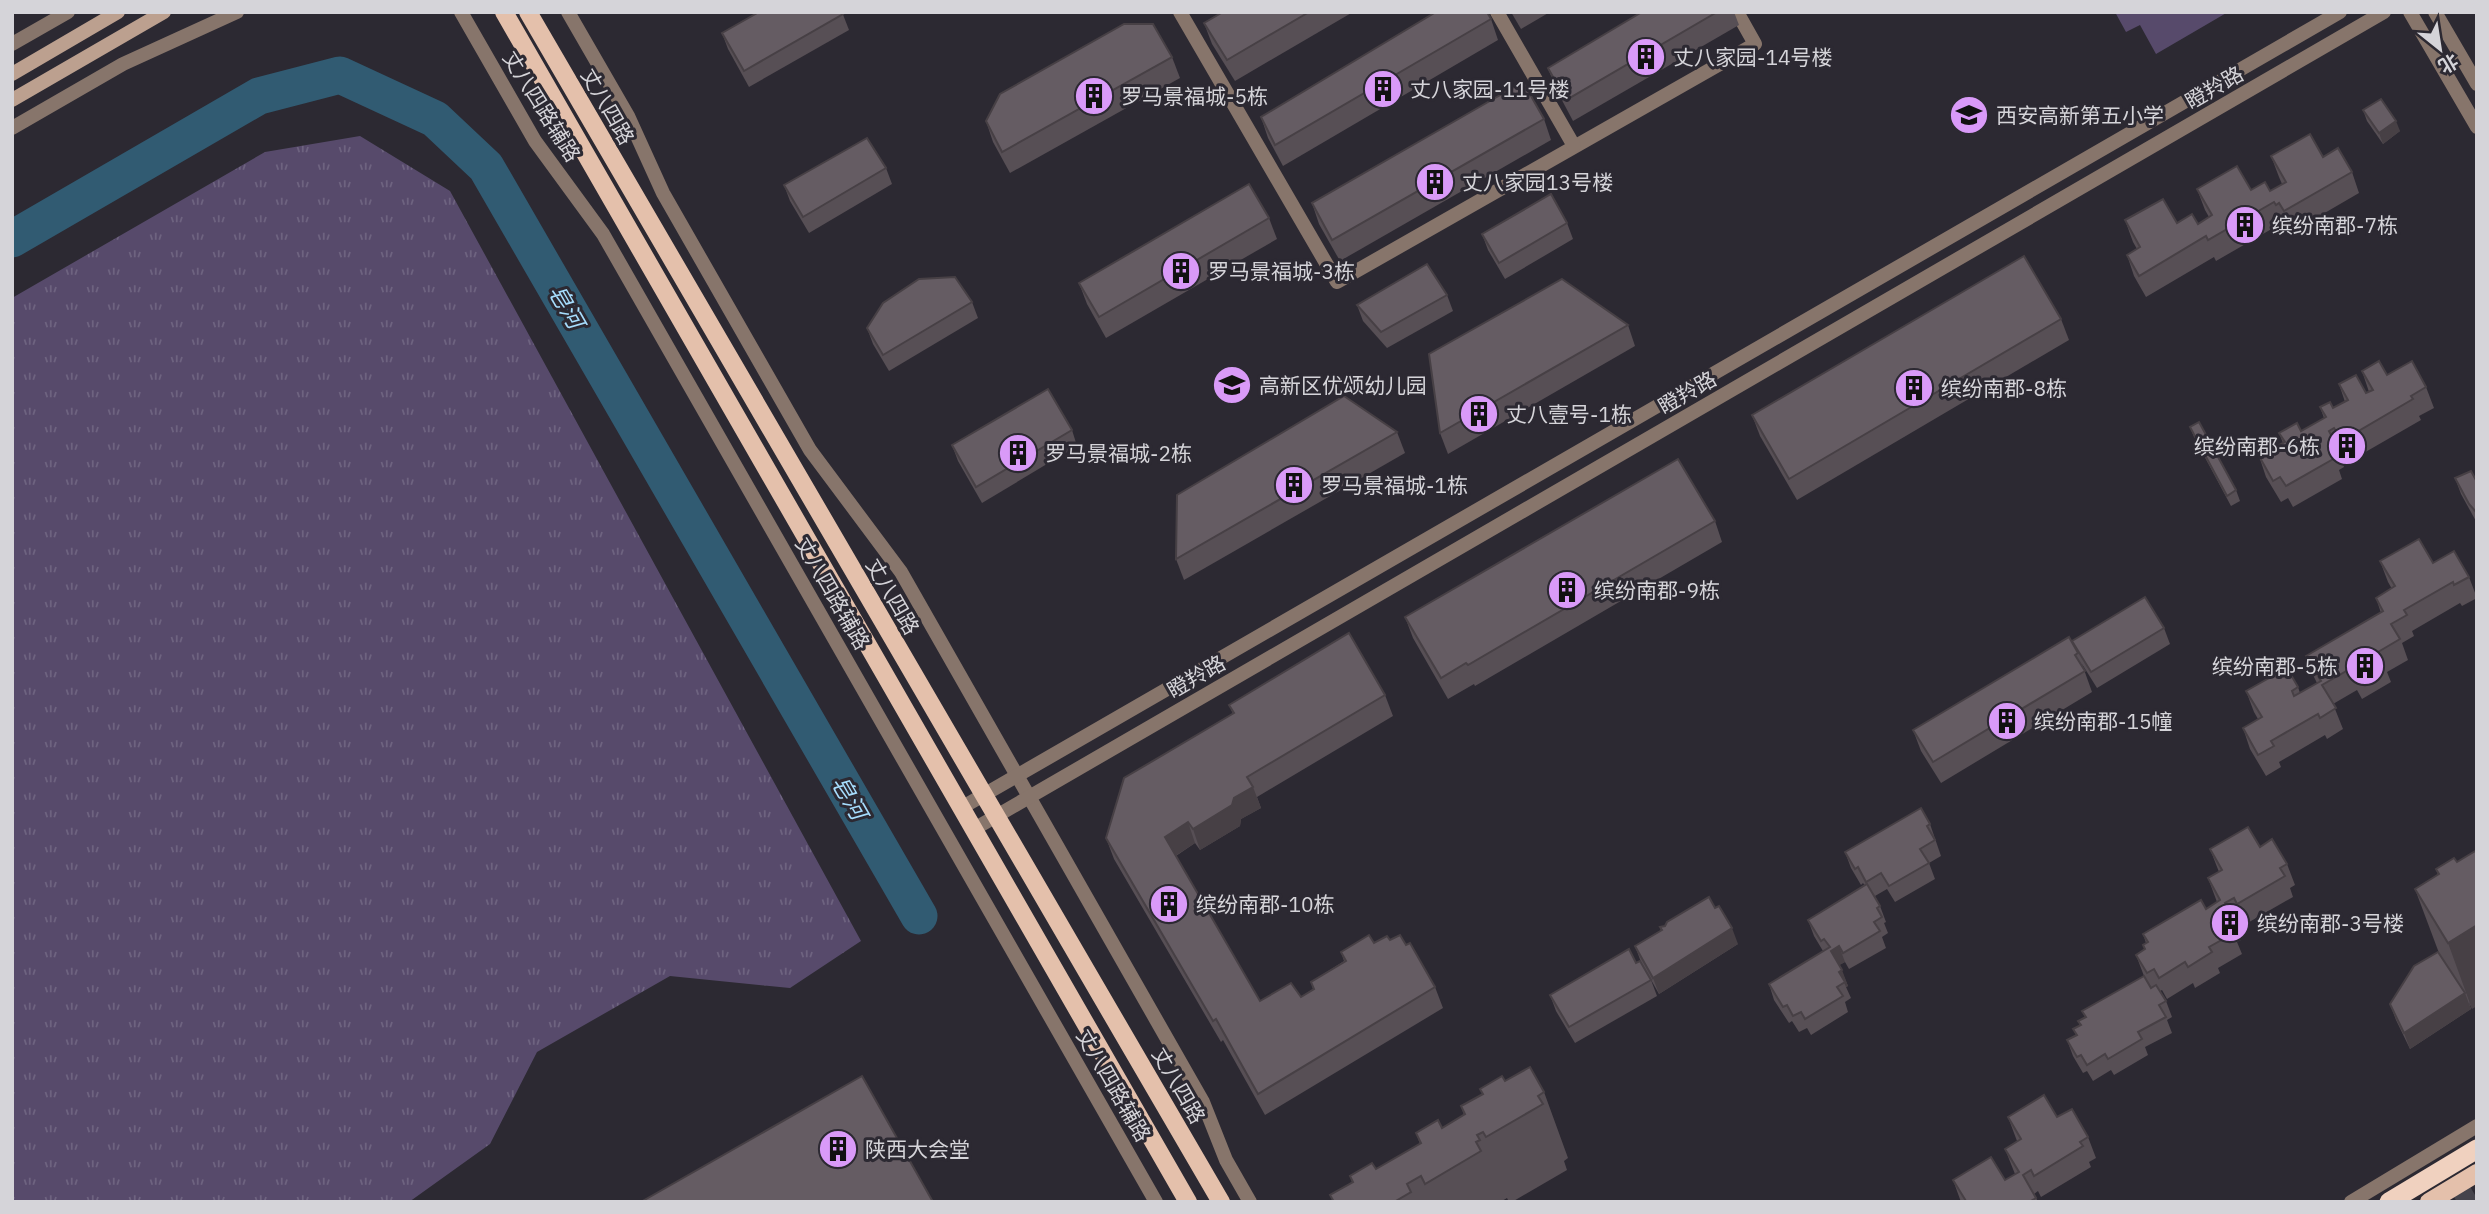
<svg xmlns="http://www.w3.org/2000/svg" width="2489" height="1214" viewBox="0 0 2489 1214" font-family="'IBM Plex Sans','Noto Sans SC',sans-serif">
  <style>
    .grass { fill: url(#grass-tufts) }
    .pitch { fill: #574a6b }
    .lines { fill: none; stroke-linecap: round; stroke-linejoin: round }
    .river { stroke: #315b72; stroke-width: 37 }
    .trunk-tunnel { stroke: #45434b; stroke-width: 19; stroke-dasharray: 19 10; stroke-linecap: butt }
    .minor { stroke: #87756b; stroke-width: 14 }
    .tertiary { stroke: #87756b; stroke-width: 14 }
    .secondary { stroke: #bca08f; stroke-width: 14 }
    .primary { stroke: #e4c0ab; stroke-width: 18 }
    .trunk { stroke: #f0d1bf; stroke-width: 19 }
    .wall { fill: #574f55 }
    .shaded-wall { fill: #474045 }
    .building { fill: #655c63; stroke: #474045; stroke-width: 2 }
    .labels { text-anchor: middle; dominant-baseline: central; stroke-width: 6; stroke-linejoin: round; paint-order: stroke }
    .poi-label { font-size: 21px; fill: #d5d4d9; stroke: #2c2932; text-anchor: start }
    .street-label { font-size: 21px; fill: #d5d4d9; stroke: #2c2932 }
    .water-label { font-size: 23px; font-style: italic; fill: #a6ddfd; stroke: #2c2932 }
  </style>
  <defs>
    <pattern id="grass-tufts" width="24" height="20" patternUnits="userSpaceOnUse" patternTransform="scale(1.75)"><rect width="24" height="20" fill="#574a6b"/><path d="M3 7l-1-3M5 7V3M7 7l1-3M15 17l-1-3M17 17v-4M19 17l1-3" fill="none" stroke="#6e6380"/></pattern>
  </defs>
  <rect width="100%" height="100%" fill="#2c2932"/>
  <polygon class="grass" points="360,136 450,191 861,941 790,988 670,976 537,1052 490,1144 409,1202 12,1202 12,298 265,152"/>
  <polygon class="pitch" points="2115,12 2228,12 2156,54 2140,25 2126,32"/>
  <g class="lines">
    <polyline class="river" points="12,239 259,96 340,75 435,119 486,167 919,916"/>
    <polyline class="trunk-tunnel" points="2457,1202 2477,1190"/>
    <g class="minor">
      <polyline points="461,12 535,141 603,234 1156,1202"/>
      <polyline points="568,12 628,116 663,193 810,450 901,572 1203,1102 1226,1160 1250,1202"/>
      <polyline points="1180,12 1337,282 1755,44 1737,12"/>
      <polyline points="1497,12 1574,146"/>
      <polyline points="12,44 68,12"/>
      <polyline points="12,128 123,64 237,12"/>
      <polyline points="2351,1202 2477,1126"/>
    </g>
    <g class="tertiary">
      <polyline points="2410,12 2477,127"/>
      <polyline points="2435,12 2477,84"/>
      <polyline points="961,808 2340,12"/>
      <polyline points="974,829 2384,12"/>
    </g>
    <g class="secondary">
      <polyline points="12,74 118,12"/>
      <polyline points="12,100 164,12"/>
    </g>
    <g class="primary">
      <polyline points="504,12 1188,1202"/>
      <polyline points="528,12 1221,1202"/>
      <polyline points="2429,1202 2477,1173"/>
    </g>
    <polyline class="trunk" points="2389,1202 2477,1149"/>
  </g>
  <g class="wall">
    <polygon points="842,12 849,30 749,87 728,49 722,33"/>
    <polygon points="1223,12 1353,12 1235,81 1212,44 1204,23"/>
    <polygon points="1511,12 1550,12 1521,29"/>
    <polygon points="1642,12 1734,12 1739,25 1573,121 1556,89 1548,68"/>
    <polygon points="1491,19 1498,40 1283,166 1268,138 1261,117"/>
    <polygon points="1172,57 1180,78 1010,173 993,142 986,121"/>
    <polygon points="2363,110 2400,131 2383,144 2367,121"/>
    <polygon points="1544,119 1551,140 1340,261 1319,224 1312,203"/>
    <polygon points="2271,156 2323,157 2352,172 2359,193 2292,232 2287,224 2284,226 2282,223 2216,261 2214,257 2146,297 2134,276 2127,255 2137,249 2133,242 2125,220 2198,224 2209,217 2205,210 2197,189 2270,191 2282,184 2279,177"/>
    <polygon points="886,168 892,184 809,233 790,201 784,185"/>
    <polygon points="1269,218 1277,239 1106,338 1087,304 1079,283"/>
    <polygon points="1567,223 1573,239 1505,279 1488,250 1482,234"/>
    <polygon points="1447,295 1453,311 1387,348 1363,321 1357,305"/>
    <polygon points="972,302 978,318 889,371 873,344 867,328"/>
    <polygon points="2061,319 2069,340 1797,500 1760,436 1752,415"/>
    <polygon points="1628,325 1635,346 1448,454 1440,433"/>
    <polygon points="2362,371 2387,375 2426,387 2434,408 2419,416 2421,420 2362,454 2360,449 2347,457 2342,449 2339,451 2344,467 2339,470 2342,479 2293,507 2288,498 2281,502 2266,477 2259,456 2283,443 2279,433 2301,431 2324,418 2320,407 2333,408 2345,402 2339,384 2366,393 2369,392"/>
    <polygon points="2190,427 2236,490 2240,501 2231,506 2194,437"/>
    <polygon points="1072,430 1077,446 982,503 958,461 952,445"/>
    <polygon points="1397,432 1405,453 1184,580 1176,559"/>
    <polygon points="2455,478 2477,482 2477,523 2461,494"/>
    <polygon points="1715,521 1722,542 1475,686 1474,684 1448,699 1413,638 1405,617"/>
    <polygon points="2380,561 2433,563 2469,577 2477,598 2462,606 2460,603 2412,631 2414,636 2402,643 2408,660 2387,672 2391,682 2362,699 2357,690 2333,704 2343,729 2327,739 2325,735 2279,762 2281,767 2266,776 2250,749 2243,728 2258,719 2254,712 2246,691 2298,687 2300,693 2317,683 2314,677 2306,656 2381,613 2376,598 2392,589 2388,582"/>
    <polygon points="2164,628 2170,644 2097,688 2082,664 2092,692 1941,783 1921,751 1913,730 2074,646"/>
    <polygon points="1385,695 1393,716 1257,797 1261,808 1241,819 1240,826 1200,850 1195,843 1176,856 1260,1001 1301,997 1313,989 1311,982 1344,961 1341,952 1390,940 1406,945 1435,987 1443,1008 1265,1115 1223,1040 1221,1042 1114,859 1106,838 1233,714 1229,705"/>
    <polygon points="1930,824 1941,856 1929,863 1935,879 1895,902 1887,889 1875,896 1880,906 1886,922 1884,923 1888,933 1882,937 1886,948 1849,969 1845,962 1839,965 1848,986 1846,987 1851,998 1845,1002 1848,1012 1811,1035 1807,1028 1799,1032 1792,1021 1789,1023 1774,1000 1769,984 1823,951 1814,936 1808,920 1865,886 1863,883 1861,885 1851,868 1845,852"/>
    <polygon points="2260,847 2287,864 2295,885 2290,888 2293,897 2244,925 2241,919 2235,923 2241,940 2237,942 2242,954 2218,968 2220,973 2195,988 2193,983 2167,999 2162,990 2160,991 2166,1001 2172,1017 2167,1020 2172,1033 2145,1047 2148,1055 2114,1075 2111,1070 2093,1081 2087,1071 2083,1073 2073,1056 2067,1040 2076,1035 2073,1029 2080,1026 2078,1021 2085,1017 2082,1011 2144,976 2136,955 2145,950 2143,945 2146,943 2143,934 2206,909 2217,902 2208,878 2219,872 2210,849"/>
    <polygon points="2457,862 2472,1009 2469,1002 2471,1009 2410,1049 2396,1020 2390,1004 2439,953 2415,889 2438,875 2436,869"/>
    <polygon points="1660,927 1738,944 1659,994 1641,962 1635,946 1661,931"/>
    <polygon points="1636,963 1651,980 1657,996 1575,1043 1556,1011 1550,995"/>
    <polygon points="1505,1081 1544,1092 1568,1158 1564,1161 1567,1170 1512,1202 1509,1202 1507,1198 1502,1201 1502,1202 1333,1202 1330,1195 1352,1182 1350,1176 1376,1169 1420,1144 1416,1133 1442,1128 1464,1115 1461,1106 1482,1094 1480,1089"/>
    <polygon points="2008,1117 2057,1117 2088,1137 2096,1158 2089,1162 2091,1167 2041,1197 2038,1191 2034,1194 2038,1202 1961,1202 1953,1180 2005,1180 2015,1174 2005,1149 2017,1141"/>
  </g>
  <g class="shaded-wall">
    <polygon points="2396,121 2400,131 2383,144 2379,133"/>
    <polygon points="1253,787 1261,808 1241,819 1240,826 1200,850 1193,829 1234,798"/>
    <polygon points="1188,822 1195,843 1172,858 1165,837"/>
    <polygon points="2477,925 2477,1006 2472,1009 2448,943"/>
    <polygon points="1732,928 1738,944 1659,994 1653,978"/>
    <polygon points="1839,946 1845,962 1836,967 1831,951"/>
    <polygon points="1842,970 1848,986 1846,987 1839,972"/>
    <polygon points="2465,993 2471,1009 2410,1049 2404,1033"/>
  </g>
  <g class="building">
    <polygon points="759,12 842,12 843,14 744,71 722,33"/>
    <polygon points="1223,12 1309,12 1227,60 1204,23"/>
    <polygon points="1436,12 1487,12 1491,19 1275,145 1261,117"/>
    <polygon points="1642,12 1717,12 1566,100 1548,68"/>
    <polygon points="1124,24 1153,24 1172,57 1002,152 986,121 1000,94"/>
    <polygon points="1523,82 1544,119 1332,240 1312,203"/>
    <polygon points="2381,99 2396,121 2379,133 2363,110"/>
    <polygon points="2310,134 2323,157 2338,148 2352,172 2284,211 2279,203 2276,205 2274,202 2208,240 2206,236 2139,276 2127,255 2140,247 2125,220 2163,199 2177,223 2192,214 2198,224 2212,215 2197,189 2237,166 2251,190 2265,182 2270,191 2286,182 2271,156"/>
    <polygon points="867,138 886,168 803,217 784,185"/>
    <polygon points="1249,184 1269,218 1099,317 1079,283"/>
    <polygon points="1551,194 1567,223 1499,263 1482,234"/>
    <polygon points="2024,256 2061,319 1789,479 1752,415"/>
    <polygon points="1427,264 1447,295 1381,332 1357,305"/>
    <polygon points="955,277 972,302 883,355 867,328 883,303 919,279"/>
    <polygon points="1562,279 1628,325 1440,433 1429,354"/>
    <polygon points="2379,361 2387,375 2412,361 2426,387 2411,396 2413,399 2355,433 2353,428 2339,436 2334,428 2329,431 2337,446 2330,450 2335,458 2286,486 2280,477 2273,481 2259,456 2285,442 2279,433 2297,423 2301,431 2326,417 2320,407 2330,402 2333,408 2348,400 2339,384 2356,375 2366,393 2373,390 2362,371"/>
    <polygon points="1048,389 1072,430 976,487 952,445"/>
    <polygon points="1344,396 1397,432 1176,559 1177,495"/>
    <polygon points="2199,422 2236,490 2227,496 2190,427"/>
    <polygon points="1678,459 1715,521 1468,665 1466,663 1441,678 1405,617"/>
    <polygon points="2471,471 2477,482 2477,513 2469,504 2455,478"/>
    <polygon points="2419,539 2433,563 2454,551 2469,577 2454,585 2453,582 2404,610 2407,615 2391,624 2400,639 2378,652 2383,661 2354,678 2350,669 2322,685 2336,708 2320,718 2318,714 2271,741 2274,746 2258,755 2243,728 2262,717 2246,691 2287,668 2298,687 2292,691 2294,696 2321,681 2306,656 2383,611 2376,598 2395,586 2380,561"/>
    <polygon points="2145,597 2164,628 2091,672 2072,641"/>
    <polygon points="1349,633 1385,695 1247,777 1253,787 1234,798 1232,805 1193,829 1188,822 1165,837 1260,1001 1291,983 1301,997 1314,989 1311,982 1346,961 1341,952 1369,935 1374,943 1387,936 1390,940 1400,935 1406,945 1410,943 1435,987 1258,1094 1216,1019 1213,1021 1106,838 1124,778 1234,713 1229,705"/>
    <polygon points="2069,637 2078,653 2075,655 2085,671 1933,762 1913,730"/>
    <polygon points="1921,808 1930,824 1927,826 1935,840 1920,849 1929,863 1889,886 1881,873 1866,882 1858,867 1855,869 1845,852"/>
    <polygon points="2248,827 2260,847 2272,839 2287,864 2280,868 2285,876 2237,904 2234,898 2225,903 2233,919 2228,922 2234,933 2209,947 2212,952 2188,967 2185,962 2159,978 2154,969 2147,973 2136,955 2145,949 2143,945 2148,942 2143,934 2201,900 2206,909 2220,900 2208,878 2222,870 2210,849"/>
    <polygon points="2477,850 2477,925 2448,943 2415,889 2439,874 2436,869 2454,858 2457,862"/>
    <polygon points="1867,884 1880,906 1877,908 1882,917 1874,922 1880,931 1843,953 1839,946 1831,951 1842,970 1839,972 1845,982 1837,987 1843,996 1805,1019 1801,1012 1793,1016 1787,1005 1783,1007 1769,984 1830,947 1824,939 1821,941 1808,920"/>
    <polygon points="1709,897 1715,908 1719,906 1732,928 1653,978 1635,946 1662,930 1660,927 1665,926 1667,922"/>
    <polygon points="1629,949 1636,963 1640,961 1651,980 1569,1027 1550,995"/>
    <polygon points="2438,952 2465,993 2404,1033 2390,1004 2414,966"/>
    <polygon points="2144,976 2151,988 2156,985 2166,1001 2159,1005 2166,1017 2138,1032 2142,1039 2108,1059 2105,1054 2087,1065 2081,1055 2077,1057 2067,1040 2077,1035 2073,1029 2081,1025 2078,1021 2086,1017 2082,1011"/>
    <polygon points="1530,1067 1544,1092 1538,1096 1543,1104 1486,1137 1483,1132 1477,1135 1480,1140 1476,1142 1481,1151 1425,1184 1421,1176 1407,1184 1411,1192 1394,1202 1334,1202 1330,1195 1353,1182 1350,1176 1372,1163 1376,1169 1421,1143 1416,1133 1438,1120 1442,1128 1465,1114 1461,1106 1483,1094 1480,1089 1502,1076 1505,1081"/>
    <polygon points="862,1076 933,1202 641,1202"/>
    <polygon points="2044,1095 2057,1117 2072,1109 2088,1137 2080,1142 2083,1146 2034,1176 2031,1170 2023,1175 2036,1198 2029,1202 1964,1202 1966,1201 1953,1180 1991,1157 2005,1180 2019,1172 2005,1149 2021,1139 2008,1117"/>
  </g>
  <defs>
    <g id="building-disc" transform="scale(2.0125)"><circle r="9.5" fill="#d99af8" stroke="#2c2932"/><path d="M-4-6H4V6H1V3H-1V6H-4ZM-2.5-4.3h1.7v1.8h-1.7ZM.8-4.3h1.7v1.8H.8ZM-2.5-1h1.7V.8h-1.7ZM.8-1h1.7V.8H.8Z" fill="#111"/></g>
    <g id="school-disc" transform="scale(2.0125)"><circle r="9.5" fill="#d99af8" stroke="#2c2932"/><path d="M0-5L7-2L0 1L-7-2ZM-4 1L0 2.5L4 1V4Q0 6-4 4Z" fill="#111"/></g>
  </defs>
  <g fill-rule="evenodd">
    <use href="#building-disc" x="1646" y="57"/>
    <use href="#building-disc" x="1383" y="89"/>
    <use href="#building-disc" x="1094" y="96"/>
    <use href="#school-disc" x="1969" y="115"/>
    <use href="#building-disc" x="1435" y="182"/>
    <use href="#building-disc" x="2245" y="225"/>
    <use href="#building-disc" x="1181" y="271"/>
    <use href="#school-disc" x="1232" y="385"/>
    <use href="#building-disc" x="1914" y="388"/>
    <use href="#building-disc" x="1479" y="414"/>
    <use href="#building-disc" x="2347" y="446"/>
    <use href="#building-disc" x="1018" y="453"/>
    <use href="#building-disc" x="1294" y="485"/>
    <use href="#building-disc" x="1567" y="590"/>
    <use href="#building-disc" x="2365" y="666"/>
    <use href="#building-disc" x="2007" y="721"/>
    <use href="#building-disc" x="1169" y="904"/>
    <use href="#building-disc" x="2230" y="923"/>
    <use href="#building-disc" x="838" y="1149"/>
  </g>
  <g class="labels">
    <g class="poi-label">
      <text x="1673" y="57">丈八家园-14号楼</text>
      <text x="1410" y="89">丈八家园-11号楼</text>
      <text x="1121" y="96">罗马景福城-5栋</text>
      <text x="1996" y="115">西安高新第五小学</text>
      <text x="1462" y="182">丈八家园13号楼</text>
      <text x="2272" y="225">缤纷南郡-7栋</text>
      <text x="1208" y="271">罗马景福城-3栋</text>
      <text x="1259" y="385">高新区优颂幼儿园</text>
      <text x="1941" y="388">缤纷南郡-8栋</text>
      <text x="1506" y="414">丈八壹号-1栋</text>
      <text x="2320" y="446" text-anchor="end">缤纷南郡-6栋</text>
      <text x="1045" y="453">罗马景福城-2栋</text>
      <text x="1321" y="485">罗马景福城-1栋</text>
      <text x="1594" y="590">缤纷南郡-9栋</text>
      <text x="2338" y="666" text-anchor="end">缤纷南郡-5栋</text>
      <text x="2034" y="721">缤纷南郡-15幢</text>
      <text x="1196" y="904">缤纷南郡-10栋</text>
      <text x="2257" y="923">缤纷南郡-3号楼</text>
      <text x="865" y="1149">陕西大会堂</text>
    </g>
    <g class="street-label">
      <text transform="translate(2214 87) rotate(-30)">瞪羚路</text>
      <text transform="translate(542 106) rotate(58)">丈八四路辅路</text>
      <text transform="translate(608 106) rotate(60)">丈八四路</text>
      <text transform="translate(1687 392) rotate(-30)">瞪羚路</text>
      <text transform="translate(833 593) rotate(60)">丈八四路辅路</text>
      <text transform="translate(893 596) rotate(60)">丈八四路</text>
      <text transform="translate(1196 676) rotate(-30)">瞪羚路</text>
      <text transform="translate(1114 1085) rotate(60)">丈八四路辅路</text>
      <text transform="translate(1179 1085) rotate(60)">丈八四路</text>
    </g>
    <g class="water-label">
      <text transform="translate(567 306) rotate(60)">皂河</text>
      <text transform="translate(850 797) rotate(60)">皂河</text>
    </g>
  </g>
  <rect width="2489" height="1214" fill="none" stroke="#d5d4d9" stroke-width="28"/>
  <g transform="translate(2440 49) rotate(150)" stroke="#2c2932" stroke-width="5" paint-order="stroke">
  <path d="M0-5L12 26L0 18L-12 26Z" fill="#d5d4d9"/>
  <text y="-10" font-size="19" font-weight="bold" text-anchor="middle" fill="#d5d4d9">北</text>
  </g>
</svg>
